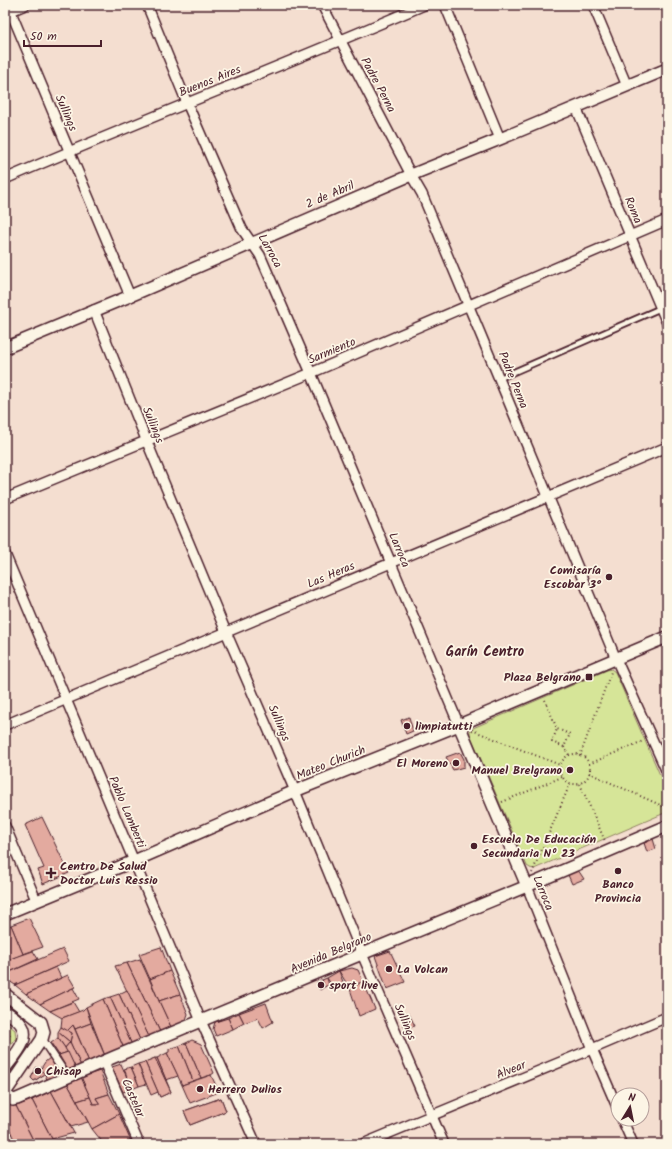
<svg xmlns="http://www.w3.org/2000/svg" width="672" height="1149" viewBox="0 0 672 1149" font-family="Kalam,sans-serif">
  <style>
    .green { fill: #d6e598; stroke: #908262 }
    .building { fill: #e3aa9f; stroke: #4a1f2b }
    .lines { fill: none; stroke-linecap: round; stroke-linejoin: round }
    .service-casing { stroke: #4a1f2b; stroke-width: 8 }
    .pedestrian-casing { stroke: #4a1f2b; stroke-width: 10 }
    .minor-casing { stroke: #4a1f2b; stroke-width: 12 }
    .tertiary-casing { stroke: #4a1f2b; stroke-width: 14 }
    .path { stroke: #4a1f2b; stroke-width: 2; stroke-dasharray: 1 3; stroke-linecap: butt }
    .service { stroke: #fcf5e5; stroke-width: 4.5 }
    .pedestrian { stroke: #fcf5e5; stroke-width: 7 }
    .minor { stroke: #fcf5e5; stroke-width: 9 }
    .tertiary { stroke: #fcf5e5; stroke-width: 11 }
    .poi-dot { fill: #4a1f2b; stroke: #fcf5e5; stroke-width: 1.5 }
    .labels { text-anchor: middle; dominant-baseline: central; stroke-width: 3.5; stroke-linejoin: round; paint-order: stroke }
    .street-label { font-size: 12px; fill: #4a1f2b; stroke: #fcf5e5 }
    .poi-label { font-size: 12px; font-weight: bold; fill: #4a1f2b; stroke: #fcf5e5; text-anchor: start }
    .quarter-label { font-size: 14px; font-weight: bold; fill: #4a1f2b; stroke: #fcf5e5 }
  </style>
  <rect width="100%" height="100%" fill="#f4ded0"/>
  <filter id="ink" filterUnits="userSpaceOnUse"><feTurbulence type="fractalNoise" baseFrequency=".025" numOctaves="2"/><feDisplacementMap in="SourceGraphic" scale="8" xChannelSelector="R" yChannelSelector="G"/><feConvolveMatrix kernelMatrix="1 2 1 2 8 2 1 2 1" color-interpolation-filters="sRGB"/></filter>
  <g filter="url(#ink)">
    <g class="green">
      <polygon points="611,669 615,672 667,791 667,812 534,869 530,868 527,866 470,734 470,730 473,728 607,670"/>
      <polygon points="5,1022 15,1030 16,1038 5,1053"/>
    </g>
    <g class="building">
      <polygon points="409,717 413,731 406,734 401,720"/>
      <polygon points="460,752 464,759 464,767 453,770 446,757"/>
      <polygon points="42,817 69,873 43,884 38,870 44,868 25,825"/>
      <polygon points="653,839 656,849 647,852 644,843"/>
      <polygon points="578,870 584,879 572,884 568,875"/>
      <polygon points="29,918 43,947 23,954 11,925"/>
      <polygon points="11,925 23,954 5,961 5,928"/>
      <polygon points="161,947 170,971 150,979 139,954"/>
      <polygon points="63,949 69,961 15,985 5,978 5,974"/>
      <polygon points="33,951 38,959 5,974 5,961"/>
      <polygon points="390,951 405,982 387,989 375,956"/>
      <polygon points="140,959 172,1029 161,1034 127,963"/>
      <polygon points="127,963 161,1034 150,1039 115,966"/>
      <polygon points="56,967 61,978 26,994 15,985"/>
      <polygon points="352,968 358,970 363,981 350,989 339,971"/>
      <polygon points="170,971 180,994 159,1001 150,979"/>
      <polygon points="339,971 343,982 335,990 327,978"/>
      <polygon points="68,975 75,987 40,1004 26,994"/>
      <polygon points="327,978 329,985 324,987 322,980"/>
      <polygon points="322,980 324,987 320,990 317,982"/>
      <polygon points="363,981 375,1009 359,1016 350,989"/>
      <polygon points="73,988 79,999 50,1011 40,1004"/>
      <polygon points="127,990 150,1039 141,1042 119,994"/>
      <polygon points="119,994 141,1042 132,1045 110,997"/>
      <polygon points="180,994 188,1014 184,1025 172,1029 159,1001"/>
      <polygon points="110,997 132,1045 124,1049 103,999"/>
      <polygon points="103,999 124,1049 105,1056 86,1007"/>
      <polygon points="73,1002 79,1012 62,1018 50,1011"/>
      <polygon points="266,1003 273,1022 263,1028 258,1018 244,1023 239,1013"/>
      <polygon points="86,1007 91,1023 75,1029 73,1025 67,1031 61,1027 62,1018 83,1010"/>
      <polygon points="239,1013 244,1023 233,1029 228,1018"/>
      <polygon points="409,1014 415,1026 405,1029 401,1016"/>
      <polygon points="228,1018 233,1029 216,1036 213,1029 215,1022"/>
      <polygon points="91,1023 105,1056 89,1062 75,1029"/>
      <polygon points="73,1025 89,1062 81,1066 70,1042 72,1033 67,1031"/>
      <polygon points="61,1027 72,1033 70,1042 58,1032"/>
      <polygon points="58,1032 70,1042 65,1048 58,1038"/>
      <polygon points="58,1038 68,1052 59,1055 51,1043"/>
      <polygon points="192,1040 201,1044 214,1073 211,1075 201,1078 186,1043"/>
      <polygon points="70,1042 81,1066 76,1069 65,1048"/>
      <polygon points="186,1043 201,1078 193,1081 179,1046"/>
      <polygon points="179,1046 193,1081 182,1085 167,1053 169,1052 169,1049"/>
      <polygon points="68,1052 76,1069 69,1072 59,1055"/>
      <polygon points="167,1053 178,1076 166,1080 157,1058"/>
      <polygon points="51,1057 62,1077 48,1083 45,1074 40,1070 45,1062"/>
      <polygon points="155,1058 157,1058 171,1092 160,1097 145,1062"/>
      <polygon points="155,1058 171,1092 160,1097 145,1062"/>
      <polygon points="145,1062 158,1092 151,1095 138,1064"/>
      <polygon points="121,1064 132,1089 123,1092 112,1067"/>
      <polygon points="138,1064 146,1084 139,1086 131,1067"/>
      <polygon points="37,1067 45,1074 34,1081 31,1078"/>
      <polygon points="37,1067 45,1074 34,1081 31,1078"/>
      <polygon points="131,1067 139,1086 132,1089 124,1069"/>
      <polygon points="100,1071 109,1094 96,1098 100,1104 93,1104 81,1077"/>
      <polygon points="211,1075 219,1092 190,1103 182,1085"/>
      <polygon points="81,1077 90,1097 77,1101 67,1083"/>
      <polygon points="67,1083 77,1101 88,1122 71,1127 51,1091"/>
      <polygon points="51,1091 74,1133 52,1139 32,1100"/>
      <polygon points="109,1094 119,1114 92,1129 77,1101 90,1097 93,1104 100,1104 96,1098"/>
      <polygon points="221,1098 226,1111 190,1125 184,1111"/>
      <polygon points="221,1098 226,1111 190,1125 184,1111"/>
      <polygon points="32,1100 52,1139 54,1144 35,1144 16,1106"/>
      <polygon points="14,1102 35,1144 16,1144 5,1119 5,1106"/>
      <polygon points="119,1114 132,1144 104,1144 92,1129"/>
    </g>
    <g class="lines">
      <g class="service-casing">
        <polyline id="service" points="500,378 661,308"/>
      </g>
      <g class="pedestrian-casing">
        <polyline id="pedestrian" points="42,1039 68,1078"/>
      </g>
      <g class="minor-casing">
        <g id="minor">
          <polyline points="8,5 130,296"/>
          <polyline points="147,5 187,103 242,229 260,255 311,373 459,725"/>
          <polyline points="322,5 411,175 422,194 616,659 667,772"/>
          <polyline points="445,5 500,139"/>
          <polyline points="593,5 627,86"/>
          <polyline points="6,13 25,5"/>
          <polyline points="576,107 667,323"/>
          <path d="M5 179C144 119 285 65 424 5"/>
          <polyline points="94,310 147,442 226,632 295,791 362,954 444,1144"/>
          <polyline points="5,499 311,373 667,220"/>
          <polyline points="5,554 201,1021 256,1144"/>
          <polyline points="5,725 667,447"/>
          <polyline points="5,826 36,900"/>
          <polyline points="527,886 592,1049 618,1109"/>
          <polyline points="104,1062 139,1144"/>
          <polyline points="622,1119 633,1144"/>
          <polyline points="363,1144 592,1049 667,1017"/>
        </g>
      </g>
      <g class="tertiary-casing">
        <g id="tertiary">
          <polyline points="5,348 130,296 411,175 500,139 667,69"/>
          <polyline points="459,725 527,886"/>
          <polyline points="5,914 134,861 295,791 459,725 667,637"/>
          <polyline points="5,994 41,1022 44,1032 42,1039 5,1093"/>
          <path d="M5 1011C10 1015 16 1018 20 1023 33 1038 14 1056 5 1068"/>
          <polyline points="5,1095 13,1100 17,1099 114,1057 352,958 527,886 667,826"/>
        </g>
      </g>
      <g class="path">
        <polyline points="545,700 557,729 570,734 564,747 552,742 557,729"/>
        <polyline points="472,730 560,765"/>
        <polyline points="564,747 569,755"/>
        <circle cx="575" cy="769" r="15"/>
        <polyline points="580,756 611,672"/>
        <polyline points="589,764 643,741"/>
        <polyline points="589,773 667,808"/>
        <polyline points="580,784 605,841"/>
        <polyline points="502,802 562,777"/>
        <polyline points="532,873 570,784"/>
        <polyline points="5,1029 10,1033 10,1036 5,1043"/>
      </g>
      <use href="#service" class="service"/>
      <use href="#pedestrian" class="pedestrian"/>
      <use href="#minor" class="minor"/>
      <use href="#tertiary" class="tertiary"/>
    </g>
  </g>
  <g class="poi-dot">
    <circle cx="609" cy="577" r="4"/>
    <rect x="585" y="673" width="8" height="8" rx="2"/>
    <circle cx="407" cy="726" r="4"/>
    <circle cx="456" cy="763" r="4"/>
    <circle cx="570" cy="770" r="4"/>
    <circle cx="474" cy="846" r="4"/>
    <circle cx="618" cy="871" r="4"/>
    <path d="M49 867h4v4h4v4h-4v4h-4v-4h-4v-4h4z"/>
    <circle cx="389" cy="969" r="4"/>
    <circle cx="321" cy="985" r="4"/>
    <circle cx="38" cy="1071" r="4"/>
    <circle cx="200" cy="1089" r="4"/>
  </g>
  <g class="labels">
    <g class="street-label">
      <text transform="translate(210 81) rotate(-22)">Buenos Aires</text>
      <text transform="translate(378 85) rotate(62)">Padre Perna</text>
      <text transform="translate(66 113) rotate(67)">Sullings</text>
      <text transform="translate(330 195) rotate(-23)">2 de Abril</text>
      <text transform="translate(633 210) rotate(67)">Roma</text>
      <text transform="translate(270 251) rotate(61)">Larroca</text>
      <text transform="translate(332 351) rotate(-23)">Sarmiento</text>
      <text transform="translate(513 380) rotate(68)">Padre Perna</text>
      <text transform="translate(153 425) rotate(68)">Sullings</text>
      <text transform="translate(399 550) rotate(67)">Larroca</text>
      <text transform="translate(331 575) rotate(-23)">Las Heras</text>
      <text transform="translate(279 723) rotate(67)">Sullings</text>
      <text transform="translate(331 763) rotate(-22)">Mateo Churich</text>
      <text transform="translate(127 812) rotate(67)">Pablo Lamberti</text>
      <text transform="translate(543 893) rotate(68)">Larroca</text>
      <text transform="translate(331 953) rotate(-23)">Avenida Belgrano</text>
      <text transform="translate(405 1022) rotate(67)">Sullings</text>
      <text transform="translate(511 1070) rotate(-22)">Alvear</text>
      <text transform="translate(133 1098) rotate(67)">Castelar</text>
    </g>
    <g class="poi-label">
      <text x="601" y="570" text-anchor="end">Comisaría<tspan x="601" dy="14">Escobar 3°</tspan></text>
      <text x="581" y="677" text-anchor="end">Plaza Belgrano</text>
      <text x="415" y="726">limpiatutti</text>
      <text x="448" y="763" text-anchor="end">El Moreno</text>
      <text x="562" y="770" text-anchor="end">Manuel Brelgrano</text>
      <text x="482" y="839">Escuela De Educación<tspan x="482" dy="14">Secundaria Nº 23</tspan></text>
      <text x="60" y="866">Centro De Salud<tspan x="60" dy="14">Doctor Luis Ressio</tspan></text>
      <text x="618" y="884" text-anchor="middle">Banco<tspan x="618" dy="14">Provincia</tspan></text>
      <text x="397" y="969">La Volcan</text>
      <text x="329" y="985">sport live</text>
      <text x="46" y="1071">Chisap</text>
      <text x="208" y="1089">Herrero Dulios</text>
    </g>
    <g class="quarter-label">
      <text x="485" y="652">Garín Centro</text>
    </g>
  </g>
  <rect width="672" height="1149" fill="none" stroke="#fcf5e5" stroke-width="20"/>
  <rect x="10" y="10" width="652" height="1129" fill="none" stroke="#4a1f2b" stroke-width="1.5" filter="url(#ink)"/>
  <g transform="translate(630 1107) rotate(10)"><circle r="19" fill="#fcf5e5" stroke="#b59f9b"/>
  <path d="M0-3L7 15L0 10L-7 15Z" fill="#4a1f2b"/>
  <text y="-6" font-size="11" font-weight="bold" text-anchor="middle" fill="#4a1f2b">N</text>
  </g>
  <path d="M24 40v6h77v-6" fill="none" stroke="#4a1f2b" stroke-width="2"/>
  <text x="30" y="40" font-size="12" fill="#4a1f2b" stroke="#fcf5e5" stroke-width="3" paint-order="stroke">50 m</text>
</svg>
